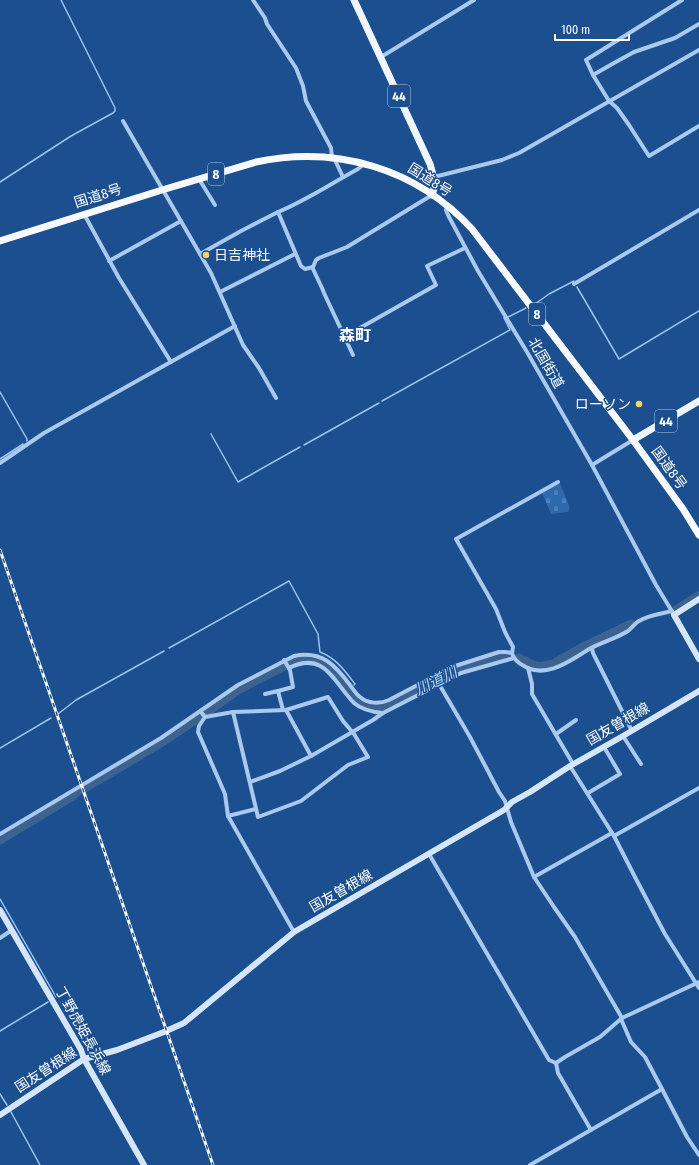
<svg xmlns="http://www.w3.org/2000/svg" width="699" height="1165" viewBox="0 0 699 1165" font-family="'Fira Sans Condensed','Noto Sans JP',sans-serif">
  <style>
    .cemetery { fill: url(#cemetery-stones) }
    .lines { fill: none; stroke-linecap: round; stroke-linejoin: round }
    .stream { stroke: #9cc4f0; stroke-width: 1.5 }
    .river { stroke: #3c6290; stroke-width: 9 }
    .minor { stroke: #a9c9ee; stroke-width: 4 }
    .secondary { stroke: #d6e6fa; stroke-width: 6 }
    .primary { stroke: #f0f6ff; stroke-width: 7 }
    .trunk { stroke: #f8faff; stroke-width: 7 }
    .rail-casing { stroke: #fff; stroke-width: 3 }
    .rail { stroke: #1b4f8f; stroke-width: 1.5; stroke-dasharray: 4.5; stroke-linecap: butt }
    .poi-dot { fill: #ffd166; stroke: #1b4f8f; stroke-width: 1.5 }
    .labels { text-anchor: middle; dominant-baseline: central; stroke-width: 3; stroke-linejoin: round; paint-order: stroke }
    .shield { fill: #1b4f8f; stroke: #bbcadd; stroke-width: 1 }
    .shield-label { font-size: 13px; font-weight: bold; fill: #fff }
    .street-label { font-size: 14px; fill: #fff; stroke: #1b4f8f }
    .poi-label { font-size: 14px; fill: #fff; stroke: #1b4f8f; text-anchor: start }
    .water-label { font-size: 15px; font-style: italic; fill: #b5d3f5; stroke: #1b4f8f }
    .quarter-label { font-size: 16px; font-weight: bold; fill: #fff; stroke: #1b4f8f }
  </style>
  <defs>
    <pattern id="cemetery-stones" width="16" height="16" patternUnits="userSpaceOnUse"><rect width="16" height="16" fill="#2e69ad"/><path d="M2 7V4a2 2 0 0 1 4 0v3zM10 15v-3a2 2 0 0 1 4 0v3z" fill="#4d80b9"/></pattern>
  </defs>
  <rect width="100%" height="100%" fill="#1b4f8f"/>
  <polygon class="cemetery" points="560,483 570,508 568,512 551,514 542,493"/>
  <g class="lines">
    <g class="stream">
      <polyline points="0,182 71,136 113,113 115,111 115,108 61,0"/>
      <polyline points="577,287 619,359 699,311"/>
      <polyline points="535,304 549,294 574,281"/>
      <polyline points="508,317 526,308"/>
      <polyline points="0,392 27,439 27,441"/>
      <polyline points="382,401 510,330 504,318"/>
      <polyline points="211,434 238,482 300,447"/>
      <polyline points="304,445 379,403"/>
      <polyline points="0,459 23,444"/>
      <path d="M169 648 289 581 318 634 320 652C336 658 345 671 355 684L354 685"/>
      <polyline points="348,689 349,688"/>
      <polyline points="58,714 76,700 164,651"/>
      <polyline points="0,748 51,718"/>
      <polyline points="0,899 56,997"/>
      <polyline points="0,1031 48,1002"/>
      <polyline points="0,1094 7,1105"/>
      <polyline points="11,1112 40,1165"/>
    </g>
    <g class="river">
      <polyline points="676,610 698,596"/>
      <polyline points="519,658 535,666 540,667 553,664 585,646 631,624"/>
      <path d="M207 712 238 690 294 661C348 649 341 718 387 705L458 669 507 656"/>
      <polyline points="0,840 73,796 78,791 87,787 164,741 198,718"/>
    </g>
    <g class="minor">
      <polyline points="253,0 265,18 267,24 296,68 303,86 306,101 331,148 332,158"/>
      <polyline points="682,0 586,60 593,75 609,101 617,108 629,125 649,156 699,126"/>
      <polyline points="381,57 474,0"/>
      <polyline points="593,75 614,63 634,52 675,38 699,24"/>
      <polyline points="123,121 211,273 243,345 259,368 276,398"/>
      <polyline points="334,158 343,177"/>
      <polyline points="434,177 502,160 519,153 699,50"/>
      <polyline points="199,179 215,205"/>
      <polyline points="448,206 446,210 448,215 478,271 527,352 592,465 656,585 673,613"/>
      <path d="M278 212C307 200 332 183 358 169L364 164"/>
      <polyline points="84,214 119,278 171,362"/>
      <polyline points="200,254 241,231 278,212 301,266 305,269 313,267"/>
      <polyline points="109,261 181,221"/>
      <polyline points="574,284 699,210"/>
      <polyline points="220,292 295,254"/>
      <polyline points="344,337 436,285 427,266 465,248"/>
      <polyline points="353,355 324,293 322,288 313,269 313,267 316,260 319,258 347,247 432,195"/>
      <polyline points="0,463 44,433 235,326"/>
      <polyline points="592,465 633,440"/>
      <polyline points="592,648 593,653 632,731"/>
      <polyline points="512,653 513,647 505,632 496,609 456,539 558,482"/>
      <path d="M289 668C325 650 334 683 354 703 362 710 372 712 383 713"/>
      <polyline points="528,668 532,684 532,694 573,764"/>
      <polyline points="439,684 470,737 499,792 505,801 511,822 534,877 554,907 575,937 622,1018"/>
      <polyline points="265,694 278,691"/>
      <polygon points="328,697 343,721 354,734 368,757 348,765 301,801 258,817 233,712 286,710"/>
      <polyline points="283,710 278,691 293,687 290,670 284,660"/>
      <polyline points="201,712 205,717 199,726 198,732 225,794 228,816 294,932"/>
      <polyline points="205,717 233,712"/>
      <polyline points="556,734 576,720"/>
      <polyline points="623,736 641,764"/>
      <polyline points="311,756 373,720 383,713 461,673 514,658"/>
      <polyline points="570,766 614,836 699,788"/>
      <polyline points="250,782 280,771 311,756 286,710"/>
      <polyline points="588,793 620,774 604,747"/>
      <polyline points="228,816 256,809"/>
      <path d="M0 834 161 738 238 685 294 656C322 650 335 665 350 685 353 689 356 694 360 697 368 704 380 704 389 700L452 667 499 652H506L512 653C514 660 518 663 524 666 547 680 572 659 591 648 603 642 617 638 628 631 632 628 635 623 639 621 649 615 661 614 672 611"/>
      <polyline points="614,836 636,879 665,934 699,988"/>
      <polyline points="429,854 549,1060 556,1063"/>
      <polyline points="534,877 612,833"/>
      <polyline points="0,938 12,930"/>
      <polyline points="621,1019 631,1042 645,1057 662,1089"/>
      <polyline points="591,1130 558,1073 556,1063 565,1057 600,1037 622,1018 699,982"/>
      <polyline points="530,1165 662,1089 687,1137 699,1155"/>
    </g>
    <g class="secondary">
      <polyline points="699,599 674,615 699,659"/>
      <polyline points="0,910 81,1050 84,1059 144,1165"/>
      <polyline points="0,1115 84,1059 117,1050 164,1032 184,1023 294,932 504,810 512,802 530,792 570,766 623,736 699,691"/>
    </g>
    <g class="primary">
      <path d="M354 0 430 164C433 175 437 184 432 195"/>
      <polyline points="633,440 699,401"/>
    </g>
    <path class="trunk" d="M0 241 162 190 256 162C336 145 416 168 472 229L633 440 683 509 699 535"/>
    <g class="rail-casing">
      <polyline id="rail" points="0,550 213,1165"/>
    </g>
    <use href="#rail" class="rail"/>
  </g>
  <g class="poi-dot">
    <circle cx="206" cy="255" r="4"/>
    <circle cx="639" cy="404" r="4"/>
  </g>
  <g class="labels">
    <g class="shield">
      <rect x="388" y="85" width="22" height="22" rx="3"/>
      <rect x="208" y="163" width="16" height="22" rx="3"/>
      <rect x="529" y="303" width="16" height="22" rx="3"/>
      <rect x="655" y="410" width="22" height="22" rx="3"/>
    </g>
    <g class="shield-label">
      <text x="399" y="96">44</text>
      <text x="216" y="174">8</text>
      <text x="537" y="314">8</text>
      <text x="666" y="421">44</text>
    </g>
    <g class="street-label">
      <text transform="translate(430 180) rotate(32)">国道8号</text>
      <text transform="translate(98 196) rotate(-18)">国道8号</text>
      <text transform="translate(546 363) rotate(60)">北国街道</text>
      <text transform="translate(669 468) rotate(54)">国道8号</text>
      <text transform="translate(618 724) rotate(-30)">国友曽根線</text>
      <text transform="translate(341 891) rotate(-30)">国友曽根線</text>
      <text transform="translate(83 1031) rotate(61)">丁野虎姫長浜線</text>
      <text transform="translate(46 1070) rotate(-33)">国友曽根線</text>
    </g>
    <g class="poi-label">
      <text x="214" y="255">日吉神社</text>
      <text x="631" y="404" text-anchor="end">ローソン</text>
    </g>
    <g class="water-label">
      <text transform="translate(436 681) rotate(-26)">川道川</text>
    </g>
    <g class="quarter-label">
      <text x="355" y="335">森町</text>
    </g>
  </g>
  <path d="M555 34v6h74v-6" fill="none" stroke="#ffffff" stroke-width="2"/>
  <text x="561" y="34" font-size="12" fill="#ffffff" stroke="#1b4f8f" stroke-width="3" paint-order="stroke">100 m</text>
</svg>
